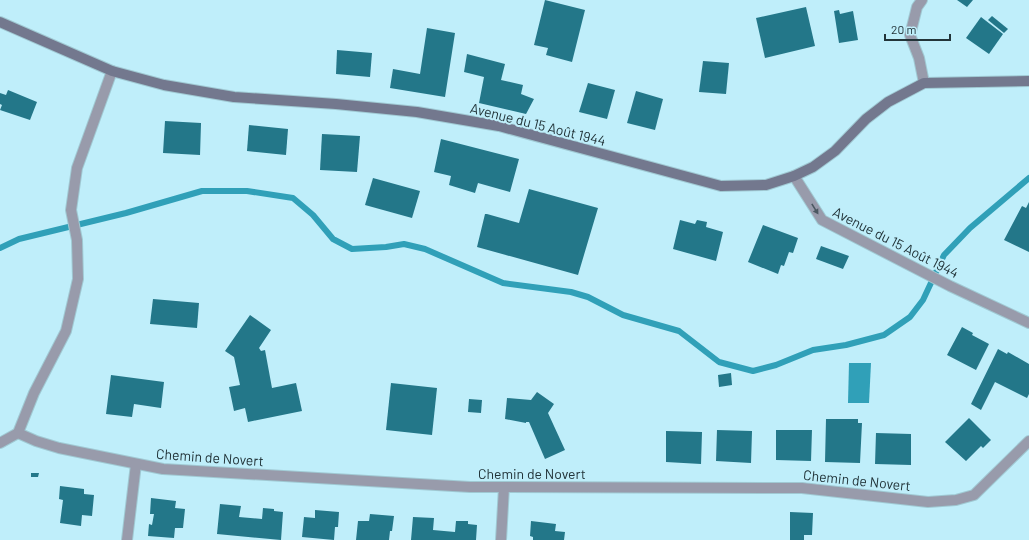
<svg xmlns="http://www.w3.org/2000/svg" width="1029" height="540" viewBox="0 0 1029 540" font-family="Barlow,sans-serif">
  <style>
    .water { fill: #30a0b8 }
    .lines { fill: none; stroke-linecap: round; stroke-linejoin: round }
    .stream { stroke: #30a0b8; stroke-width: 6 }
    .building { fill: #237789 }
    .street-casing { stroke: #a0c9d3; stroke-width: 12 }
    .secondary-casing { stroke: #a0c9d3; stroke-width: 12 }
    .street { stroke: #989bab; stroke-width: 10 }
    .secondary { stroke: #73788e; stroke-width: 10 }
    .oneway { fill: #4b5861 }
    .labels { text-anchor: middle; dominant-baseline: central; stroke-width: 4; stroke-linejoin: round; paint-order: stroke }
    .street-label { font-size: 14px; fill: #223439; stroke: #bfeefa }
  </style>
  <rect width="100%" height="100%" fill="#bfeefa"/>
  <polygon class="water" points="849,363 871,363 869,403 848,403"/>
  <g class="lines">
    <polyline class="stream" points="0,248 19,239 126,213 202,191 247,191 293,198 313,215 333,239 352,249 386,247 404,244 425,249 503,283 571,292 588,297 623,315 679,331 719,362 753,371 776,365 813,350 846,345 884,335 910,317 923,300 944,255 970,228 1029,178"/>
  </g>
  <g class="building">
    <polygon points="545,0 585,10 572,62 546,55 548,48 534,45"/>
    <polygon points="957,0 973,0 967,7"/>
    <polygon points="806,7 815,46 765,58 756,18"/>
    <polygon points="839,10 840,14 853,11 858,40 839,43 834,11"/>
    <polygon points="992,16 1008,29 1004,33 988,20"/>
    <polygon points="981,17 1003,34 989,54 966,38"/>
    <polygon points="427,28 455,33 445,97 390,88 393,69 420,74"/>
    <polygon points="337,50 372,53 370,77 336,74"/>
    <polygon points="467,54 505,64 501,80 523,85 521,94 534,99 526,114 479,103 484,77 464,72"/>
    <polygon points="703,61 729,63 726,94 699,92"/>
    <polygon points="588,83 615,90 607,119 579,112"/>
    <polygon points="8,90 37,102 30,120 0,110 2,105 0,104 0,93 6,95"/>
    <polygon points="636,91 663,99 655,130 627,123"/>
    <polygon points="165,121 201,123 200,155 163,153"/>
    <polygon points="249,125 288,129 286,155 247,151"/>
    <polygon points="322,134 360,136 357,172 320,170"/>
    <polygon points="441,139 519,159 510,192 478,183 475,193 449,185 451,176 434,172"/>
    <polygon points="373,178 420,191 412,218 365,205"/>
    <polygon points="529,189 598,208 578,275 477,247 485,214 487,214 519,223"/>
    <polygon points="1029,202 1029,252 1004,240 1022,206 1026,208"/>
    <polygon points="680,220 695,224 697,220 707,222 706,227 723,232 716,261 673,249"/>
    <polygon points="763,225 798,238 793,253 789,252 784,266 781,265 778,274 748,262"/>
    <polygon points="821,246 849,256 843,269 816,259"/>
    <polygon points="153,299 199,303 197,328 150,324"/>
    <polygon points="250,315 271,330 259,348 261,351 265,350 272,388 296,383 302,411 248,422 245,408 234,411 229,387 240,385 234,357 225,351"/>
    <polygon points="962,327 973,333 972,335 989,344 976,370 947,355"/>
    <polygon points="998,349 1007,354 1008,352 1029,364 1029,394 1027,398 995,382 981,410 971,404"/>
    <polygon points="731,373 732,385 719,387 718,375"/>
    <polygon points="111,375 164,382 161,408 134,404 132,417 106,414"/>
    <polygon points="391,383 437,388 432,435 386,430"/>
    <polygon points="537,392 554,404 548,413 565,450 545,459 529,422 526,422 526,423 505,419 507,398 531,400"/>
    <polygon points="469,399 482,400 481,413 468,412"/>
    <polygon points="969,418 991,440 983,448 981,446 966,461 945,442"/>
    <polygon points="826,419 858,419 858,423 862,423 860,463 825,462"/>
    <polygon points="717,430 752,431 751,463 716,461"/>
    <polygon points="776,430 812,430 811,461 776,460"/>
    <polygon points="666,431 702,432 701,464 666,462"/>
    <polygon points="876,433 911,434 911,465 875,464"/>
    <polygon points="31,473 39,473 38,477 31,477"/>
    <polygon points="60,486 84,489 84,494 94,495 92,516 82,515 81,526 60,523 63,500 59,499"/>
    <polygon points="151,498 176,501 175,508 185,509 183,528 175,528 174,538 148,536 149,524 152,525 154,514 150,514"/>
    <polygon points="220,504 241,506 239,517 262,519 263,508 274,509 274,511 283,512 281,540 217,534"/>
    <polygon points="315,510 339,512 338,527 335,527 334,540 302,537 304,517 315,518"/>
    <polygon points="790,512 813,513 812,535 804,535 804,540 790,540"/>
    <polygon points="370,514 394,516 392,531 390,531 389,540 356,540 358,521 369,521"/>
    <polygon points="413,517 434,518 433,530 455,532 456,521 468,521 468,524 477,525 476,540 411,540"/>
    <polygon points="531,521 556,524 555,531 565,532 564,540 533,540 533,537 530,536"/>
  </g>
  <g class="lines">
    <g class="street-casing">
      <g id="street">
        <polyline points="922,0 917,7 910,35 919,58 924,83"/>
        <polyline points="794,176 822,220 950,286 1029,323"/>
        <polyline points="18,433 36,441 59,448 163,469 470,487 802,488 928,502 956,500 974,495 1029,441"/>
        <polyline points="0,443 18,433 34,393 66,331 78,279 77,240 71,210 77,168 112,71"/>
        <polyline points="127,540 136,464"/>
        <polyline points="501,540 504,487"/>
      </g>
    </g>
    <g class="secondary-casing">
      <polyline id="secondary" points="0,22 112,71 164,85 234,97 336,104 417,112 499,126 721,186 766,185 794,176 813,167 835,151 866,119 888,102 924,83 1029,81"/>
    </g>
    <use href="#street" class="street"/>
    <use href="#secondary" class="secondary"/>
  </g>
  <defs><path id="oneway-solid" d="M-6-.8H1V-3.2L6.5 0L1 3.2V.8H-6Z"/></defs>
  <use class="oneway" href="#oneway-solid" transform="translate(815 209) rotate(58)"/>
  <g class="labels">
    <g class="street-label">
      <text transform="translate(538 124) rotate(14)">Avenue du 15 Août 1944</text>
      <text transform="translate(896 242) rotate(27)">Avenue du 15 Août 1944</text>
      <text transform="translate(210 457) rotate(4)">Chemin de Novert</text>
      <text x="532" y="473">Chemin de Novert</text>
      <text transform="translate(857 480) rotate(6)">Chemin de Novert</text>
    </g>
  </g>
  <path d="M885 34v6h65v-6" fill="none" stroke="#223439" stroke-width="2"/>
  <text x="891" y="34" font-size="12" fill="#223439" stroke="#bfeefa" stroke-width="3" paint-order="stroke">20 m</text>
</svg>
